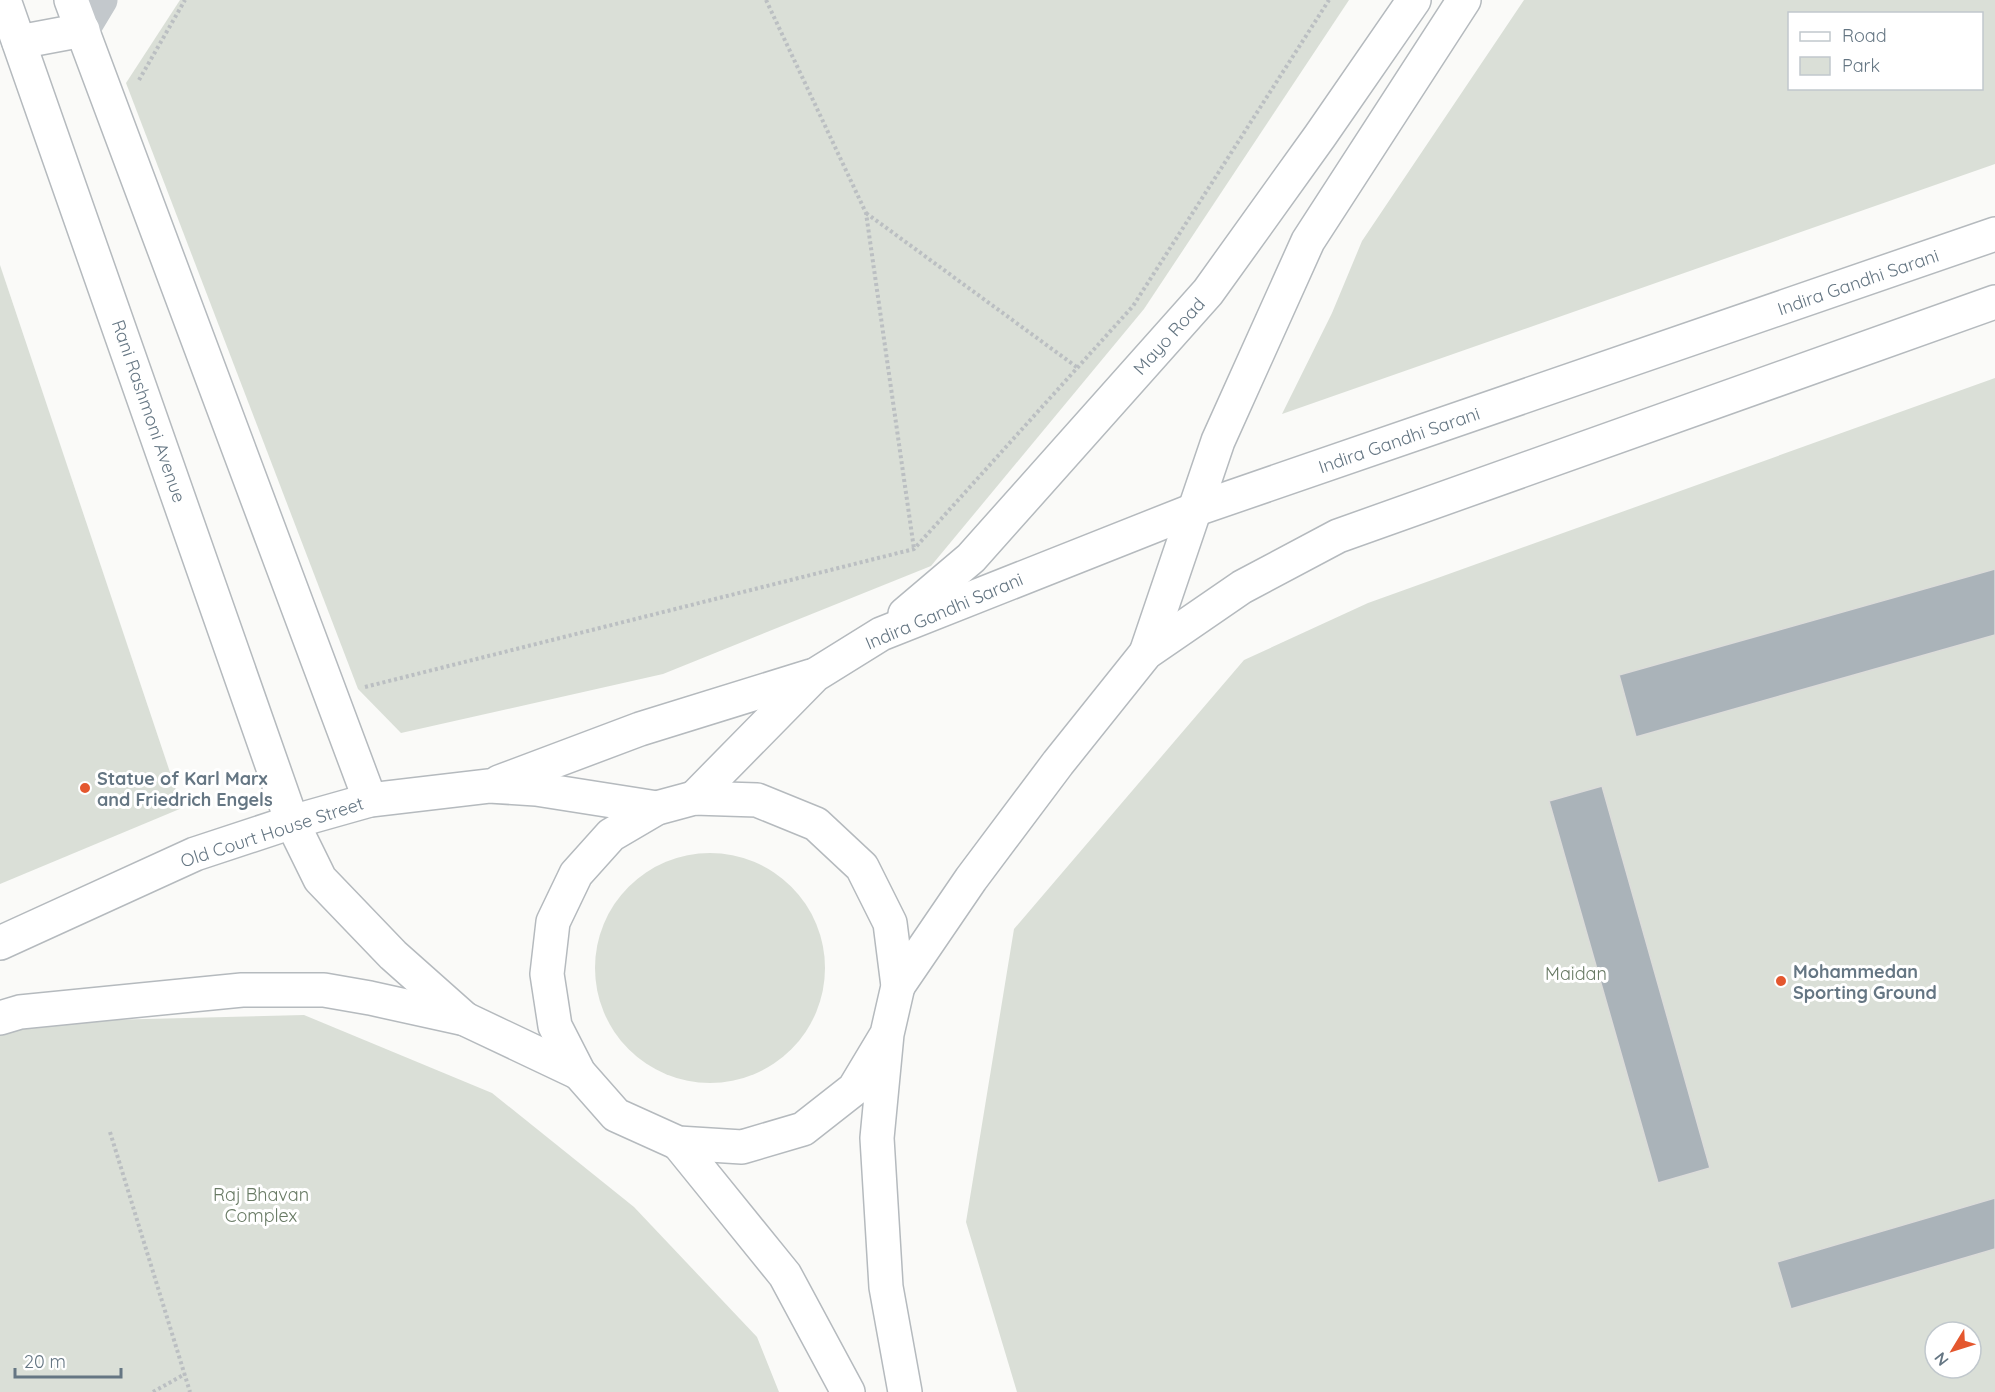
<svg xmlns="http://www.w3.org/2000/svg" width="1995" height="1392" viewBox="0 0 1995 1392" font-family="Quicksand,sans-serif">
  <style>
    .green { fill: #dadfd7; fill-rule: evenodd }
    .building { fill: #aab3b9; stroke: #dcdcda; stroke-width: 1.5 }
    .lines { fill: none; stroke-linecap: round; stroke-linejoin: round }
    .major-casing { stroke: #b5babe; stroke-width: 36 }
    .path { stroke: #bbbfc2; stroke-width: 4; stroke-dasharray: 3 3; stroke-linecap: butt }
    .minor { stroke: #c3c8cc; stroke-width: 33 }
    .major { stroke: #fff; stroke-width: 33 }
    .poi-dot { fill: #e4572e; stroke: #fff; stroke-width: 2 }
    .labels { text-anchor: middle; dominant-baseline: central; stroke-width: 6; stroke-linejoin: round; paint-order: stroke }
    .street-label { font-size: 18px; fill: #657683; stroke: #fff }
    .poi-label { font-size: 18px; font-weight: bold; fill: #657683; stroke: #fff; text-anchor: start }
    .park-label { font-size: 18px; fill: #687a64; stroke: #fff }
  </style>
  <rect width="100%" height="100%" fill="#fafaf8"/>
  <g class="green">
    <polygon points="180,0 1349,0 1144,309 931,566 663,674 401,733 358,689 126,83"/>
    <path d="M1524 0H1995V164L1282 414 1332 313 1362 241ZM1790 14H1982V88H1790Z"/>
    <polygon points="0,265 182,808 0,884"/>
    <path d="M1995 378V1392H1017L966 1222 1014 929 1244 660 1368 603ZM1935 1332H1971V1368H1935Z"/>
    <circle cx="710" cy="968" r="115"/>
    <polygon points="304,1015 492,1093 634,1207 757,1337 779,1392 0,1392 0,1031 26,1022"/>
  </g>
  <g class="building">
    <polygon points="1995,569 1995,635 1636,737 1619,675"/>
    <polygon points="1602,786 1710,1168 1658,1183 1549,801"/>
    <polygon points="1995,1198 1995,1249 1791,1309 1777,1262"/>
  </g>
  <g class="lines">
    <g class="major-casing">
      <g id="major">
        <polyline points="4,0 292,822 320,879 393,955 465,1019"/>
        <polyline points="71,0 370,800"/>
        <polyline points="19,42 83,30"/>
        <polyline points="905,614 971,558 1208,292 1320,136 1414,0"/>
        <polyline points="1146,653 1218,441 1308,241 1464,0"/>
        <polyline points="499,782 640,729 811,676"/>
        <polyline points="694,798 815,675 881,634 1194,510 1995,234"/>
        <polyline points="0,943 195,854 292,822 370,800 489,786 536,789 657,808"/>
        <polyline points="898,986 971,879 1058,763 1146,653 1242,587 1338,536 1995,302"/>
        <polyline points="0,1018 20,1012 242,990 324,990 370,998 465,1019 579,1073"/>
        <polyline points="887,1034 854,1089 803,1129 742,1147 678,1143 616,1115 579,1073 555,1026 547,974 553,922 576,874 611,835 657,808 694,798 757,800 816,824 862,867 890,923 898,986 887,1034 877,1138 886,1287 905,1392"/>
        <polyline points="678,1143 785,1275 848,1392"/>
      </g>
    </g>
    <g class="path">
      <polyline points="766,0 866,213 914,549"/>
      <polyline points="139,80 185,0"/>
      <polyline points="866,213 1078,368"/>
      <polyline points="365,687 914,549 1133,306 1329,0"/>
      <polyline points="110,1132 190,1392"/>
      <polyline points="153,1392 185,1374"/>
    </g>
    <polyline class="minor" points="83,30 101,0"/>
    <use href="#major" class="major"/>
  </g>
  <g class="poi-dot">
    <circle cx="85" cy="788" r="6"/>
    <circle cx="1781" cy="981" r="6"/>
  </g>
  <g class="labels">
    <g class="street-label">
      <text transform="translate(1858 282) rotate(-19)">Indira Gandhi Sarani</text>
      <text transform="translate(1169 336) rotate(-48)">Mayo Road</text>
      <text transform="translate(149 411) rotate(71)">Rani Rashmoni Avenue</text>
      <text transform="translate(1399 440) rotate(-19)">Indira Gandhi Sarani</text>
      <text transform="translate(944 611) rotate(-23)">Indira Gandhi Sarani</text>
      <text transform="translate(272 832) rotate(-18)">Old Court House Street</text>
    </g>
    <g class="poi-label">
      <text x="97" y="778">Statue of Karl Marx<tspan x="97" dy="21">and Friedrich Engels</tspan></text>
      <text x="1793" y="971">Mohammedan<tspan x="1793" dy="21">Sporting Ground</tspan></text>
    </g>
    <g class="park-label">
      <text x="1576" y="973">Maidan</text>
      <text x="261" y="1194">Raj Bhavan<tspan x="261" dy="21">Complex</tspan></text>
    </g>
  </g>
  <rect x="1788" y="12" width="195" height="78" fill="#ffffff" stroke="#c1c8cd" stroke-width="1.5"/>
  <rect x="1800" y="32" width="30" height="9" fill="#ffffff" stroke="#c1c8cd" stroke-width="1.5"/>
  <text x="1842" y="42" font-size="18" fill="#657683">Road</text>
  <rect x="1800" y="57" width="30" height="18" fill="#dadfd7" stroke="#c1c8cd" stroke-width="1.5"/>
  <text x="1842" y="72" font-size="18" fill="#657683">Park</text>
  <g transform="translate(1953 1350) rotate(232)"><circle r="28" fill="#ffffff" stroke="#c1c8cd" stroke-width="1.5"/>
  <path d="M0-4.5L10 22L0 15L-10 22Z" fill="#e4572e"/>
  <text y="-9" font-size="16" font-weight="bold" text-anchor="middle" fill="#657683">N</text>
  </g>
  <path d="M15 1368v9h106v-9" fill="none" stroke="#657683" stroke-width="3"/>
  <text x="24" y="1368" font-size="18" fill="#657683" stroke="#ffffff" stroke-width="4.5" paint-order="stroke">20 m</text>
</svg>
